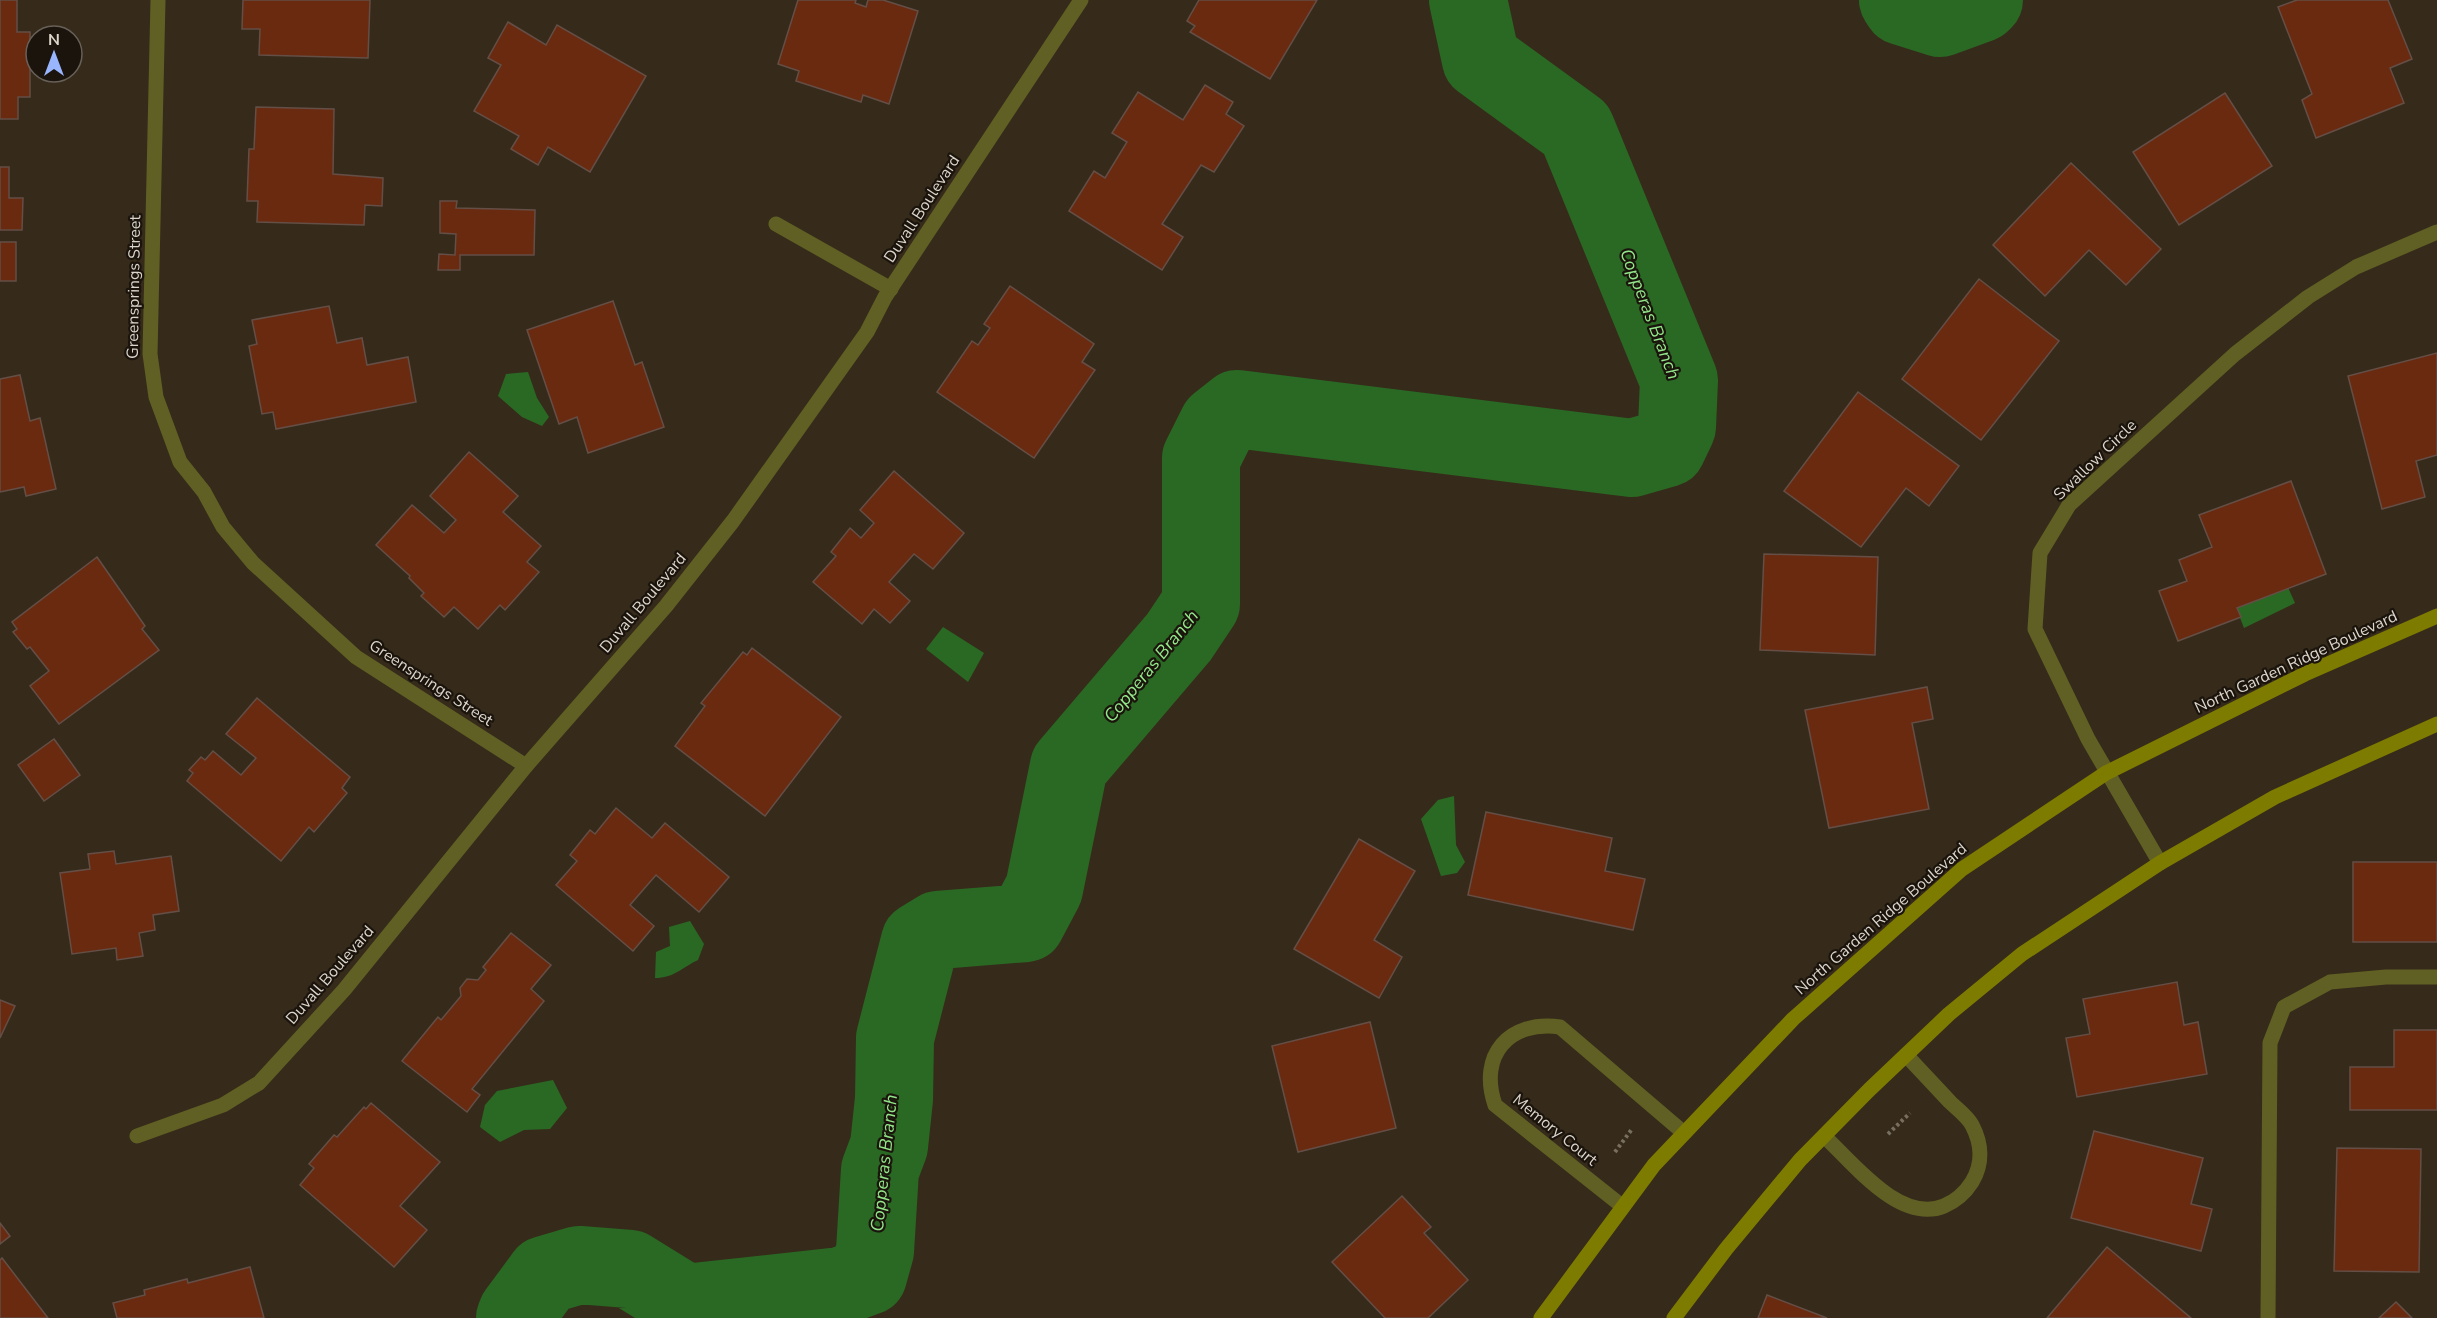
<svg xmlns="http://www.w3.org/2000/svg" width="2437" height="1318" viewBox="0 0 2437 1318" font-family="'Nunito Sans',sans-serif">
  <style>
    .water { fill: #2a6924 }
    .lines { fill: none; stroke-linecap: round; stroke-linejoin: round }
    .stream { stroke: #2a6924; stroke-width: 14 }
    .river { stroke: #2a6924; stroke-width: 78 }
    .building { fill: #692a10; stroke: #644e46; stroke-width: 1.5 }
    .path { stroke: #796f61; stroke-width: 4; stroke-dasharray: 3 3; stroke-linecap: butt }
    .service { stroke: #616024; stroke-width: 15 }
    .minor { stroke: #616024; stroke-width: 15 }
    .secondary { stroke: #7e7c00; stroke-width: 15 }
    .labels { text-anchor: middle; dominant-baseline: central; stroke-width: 4.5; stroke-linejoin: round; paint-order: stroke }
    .street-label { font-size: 16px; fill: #dcd5cb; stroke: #1a140d }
    .water-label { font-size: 18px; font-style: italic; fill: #92e789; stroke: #1a140d }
  </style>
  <rect width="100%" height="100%" fill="#362b1a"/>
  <g class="water">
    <polygon points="528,372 537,398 549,417 542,426 522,417 498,396 506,374"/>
    <polygon points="2286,583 2295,603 2244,628 2235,605"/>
    <polygon points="943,627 984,653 968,682 926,649"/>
    <polygon points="1454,796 1456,845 1465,862 1457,873 1441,876 1421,819 1438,800"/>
    <path d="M690 921 704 944 698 960C681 968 674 978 655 978L656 952 670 946 669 927Z"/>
    <polygon points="553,1080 567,1108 550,1129 524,1130 500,1142 480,1127 485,1105 497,1091"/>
  </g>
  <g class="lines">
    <polyline class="stream" points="674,1318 685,1303"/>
    <g class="river">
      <polyline points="1898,0 1902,6 1940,18 1981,3 1984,0"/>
      <polyline points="515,1318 517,1313 545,1275 579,1265 630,1269 685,1303 841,1286 868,1276 875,1251 880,1170 889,1146 894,1099 895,1038 920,941 938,930 1026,923 1044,889 1069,766 1179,637 1201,604 1201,458 1218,424 1237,409 1632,458 1667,448 1677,427 1679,380 1576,129 1481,60 1468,0"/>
    </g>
  </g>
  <g class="building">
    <polygon points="0,0 17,0 17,32 30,32 30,97 18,97 18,119 0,119"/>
    <polygon points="243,0 370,0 368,58 259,55 260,29 242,29"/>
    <polygon points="798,0 856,0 855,3 866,7 868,0 883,0 918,11 889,104 863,95 861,102 796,81 799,71 778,64"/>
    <polygon points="1199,0 1317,0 1270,79 1190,32 1195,26 1187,21"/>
    <polygon points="2297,0 2388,0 2412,59 2390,68 2404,103 2316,138 2302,100 2312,94 2278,7"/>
    <polygon points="508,22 546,45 557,25 646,76 590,172 548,147 538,165 511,149 519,136 474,111 501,65 488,58"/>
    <polygon points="1205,85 1233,102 1226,114 1244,126 1214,172 1201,165 1162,224 1183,237 1162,270 1069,211 1094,171 1105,178 1127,142 1112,133 1138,92 1183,120"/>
    <polygon points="2225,93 2272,166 2179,225 2133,152"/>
    <polygon points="256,107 334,109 333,174 383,178 382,206 365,205 364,225 257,222 258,201 247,201 249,149 254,149"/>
    <polygon points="2071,163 2161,249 2126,285 2089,250 2045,296 1993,245"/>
    <polygon points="0,167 9,167 9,198 23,198 22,230 0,230"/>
    <polygon points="440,201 457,201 456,208 535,210 534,255 460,255 460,270 438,270 439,254 455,255 456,234 440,233"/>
    <rect x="0" y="242" width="16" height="39"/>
    <polygon points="1979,279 2059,341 1981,440 1902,379"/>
    <polygon points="1010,286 1094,344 1082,362 1095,370 1034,458 937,392 972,341 978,345 990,328 984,324"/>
    <polygon points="613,301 635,365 642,362 664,427 588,453 577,417 559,424 527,330"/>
    <polygon points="329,306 337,343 362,338 367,365 408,357 416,402 276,429 273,412 262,414 249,346 257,344 252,320"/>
    <polygon points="2437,353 2437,455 2416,461 2425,497 2382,509 2348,376"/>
    <polygon points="20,375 30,421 40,418 56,489 26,496 24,487 0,492 0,379"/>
    <polygon points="1858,392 1959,466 1929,506 1906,488 1861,547 1784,491"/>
    <polygon points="469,452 518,496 503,512 541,546 527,562 539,572 505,610 500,605 478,629 454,607 444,617 421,596 424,593 409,578 410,576 376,545 412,505 444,533 456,520 430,496"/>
    <polygon points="894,471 964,533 933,569 914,554 889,582 910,601 890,623 874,609 862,624 813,582 836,556 831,552 850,528 861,538 874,523 860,510"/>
    <polygon points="2291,481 2326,574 2237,608 2241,617 2178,641 2159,591 2187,581 2179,560 2212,547 2199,515"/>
    <polygon points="1764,554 1878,557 1875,655 1760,650"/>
    <polygon points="97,557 145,626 142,629 159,650 59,724 30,686 49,671 30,647 27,649 13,632 17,629 12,622"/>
    <polygon points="752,648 841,717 765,816 675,746 705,706 701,703 743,652 747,655"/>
    <polygon points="1927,687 1933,719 1912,723 1929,809 1829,828 1805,710"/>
    <polygon points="257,698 350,777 342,788 347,793 314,832 309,827 281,861 187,781 193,773 189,770 201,757 205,760 213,751 241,775 256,758 226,734"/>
    <polygon points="54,739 80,775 44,801 18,765"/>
    <polygon points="616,808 652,838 665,823 729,877 699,912 656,875 630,905 654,926 633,951 556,885 577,861 570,855 590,830 595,834"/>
    <polygon points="1486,812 1612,838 1605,871 1645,879 1633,930 1468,895"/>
    <polygon points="1359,839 1415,871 1374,940 1402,957 1379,998 1294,949"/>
    <polygon points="114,851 116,864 171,856 179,911 153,915 155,930 139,933 143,956 117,960 116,948 72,954 60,873 90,869 88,854"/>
    <rect x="2353" y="862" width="84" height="80"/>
    <polygon points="511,933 551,965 531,989 544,1001 472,1089 480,1095 467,1112 402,1061 438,1017 441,1020 461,996 460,988 467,979 478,980 486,970 483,967"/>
    <polygon points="2177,982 2184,1025 2198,1022 2207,1074 2077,1097 2066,1038 2090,1034 2083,999"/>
    <polygon points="0,1000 15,1006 0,1038"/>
    <polygon points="1370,1022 1396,1128 1298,1152 1272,1046"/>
    <polygon points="2394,1030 2437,1030 2437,1110 2350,1110 2350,1067 2394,1067"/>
    <polygon points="371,1103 440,1162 400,1206 427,1230 394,1267 300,1185 314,1168 309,1164 334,1135 337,1137 364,1107 366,1109"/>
    <polygon points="2094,1131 2203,1158 2191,1204 2212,1209 2201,1251 2071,1218"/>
    <polygon points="2337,1148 2421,1149 2419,1272 2334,1271"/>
    <polygon points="1402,1196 1431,1227 1424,1233 1468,1280 1428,1318 1385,1318 1332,1262"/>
    <polygon points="0,1223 10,1236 0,1244"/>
    <polygon points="2107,1247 2191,1318 2047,1318"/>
    <polygon points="2,1258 48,1318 0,1318 0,1260"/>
    <polygon points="250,1267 264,1318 117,1318 113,1303 145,1295 144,1290 187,1279 188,1283"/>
    <polygon points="1767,1295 1827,1318 1758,1318"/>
    <polygon points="2396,1302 2412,1318 2379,1318"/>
  </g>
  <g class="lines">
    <g class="path">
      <polyline points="1888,1134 1910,1113"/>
      <polyline points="1615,1152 1632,1129"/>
    </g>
    <polyline class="service" points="2268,1318 2270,1043 2284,1007 2330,982 2386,977 2437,977"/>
    <g class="minor">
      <polyline points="158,0 150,354 156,397 180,462 204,492 223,527 253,563 356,657 526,766"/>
      <polyline points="776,224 891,289"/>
      <polyline points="2160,863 2088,739 2035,629 2040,553 2069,505 2235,354 2308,297 2356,267 2437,232"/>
      <polyline points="137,1136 223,1105 259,1083 344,990 526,766 666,606 733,521 867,332 885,297 1081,0"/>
      <path d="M1824 1136C1854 1164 1900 1224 1944 1206 1956 1201 1965 1193 1972 1182 1983 1164 1982 1144 1972 1125 1967 1116 1957 1109 1950 1102 1935 1086 1921 1071 1906 1055"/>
      <path d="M1622 1206 1495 1105C1478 1055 1509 1020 1560 1027L1684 1133"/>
    </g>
    <g class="secondary">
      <polyline points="1541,1318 1654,1165 1793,1019 1962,869 2106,773 2305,674 2437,616"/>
      <polyline points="1674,1318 1726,1249 1800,1160 1869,1090 1949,1014 2022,954 2160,863 2275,797 2437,724"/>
    </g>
  </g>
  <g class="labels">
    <g class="street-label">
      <text transform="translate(922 209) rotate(-57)">Duvall Boulevard</text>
      <text transform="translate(134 287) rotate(-89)">Greensprings Street</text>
      <text transform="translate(2095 460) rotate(-44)">Swallow Circle</text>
      <text transform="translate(643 603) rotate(-50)">Duvall Boulevard</text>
      <text transform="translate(2296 662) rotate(-25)">North Garden Ridge Boulevard</text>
      <text transform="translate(431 683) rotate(33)">Greensprings Street</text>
      <text transform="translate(1881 919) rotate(-41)">North Garden Ridge Boulevard</text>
      <text transform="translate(330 975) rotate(-49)">Duvall Boulevard</text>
      <text transform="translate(1555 1130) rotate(39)">Memory Court</text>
    </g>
    <g class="water-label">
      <text transform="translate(1650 314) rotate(69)">Copperas Branch</text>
      <text transform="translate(1151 666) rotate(-51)">Copperas Branch</text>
      <text transform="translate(884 1163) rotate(-84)">Copperas Branch</text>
    </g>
  </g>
  <g transform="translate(54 54)"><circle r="28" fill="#1a140d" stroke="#686159" stroke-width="1.5"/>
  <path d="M0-4.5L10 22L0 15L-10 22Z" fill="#98b5fd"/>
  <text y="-9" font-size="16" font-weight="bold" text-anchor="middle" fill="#dcd5cb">N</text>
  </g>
</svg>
